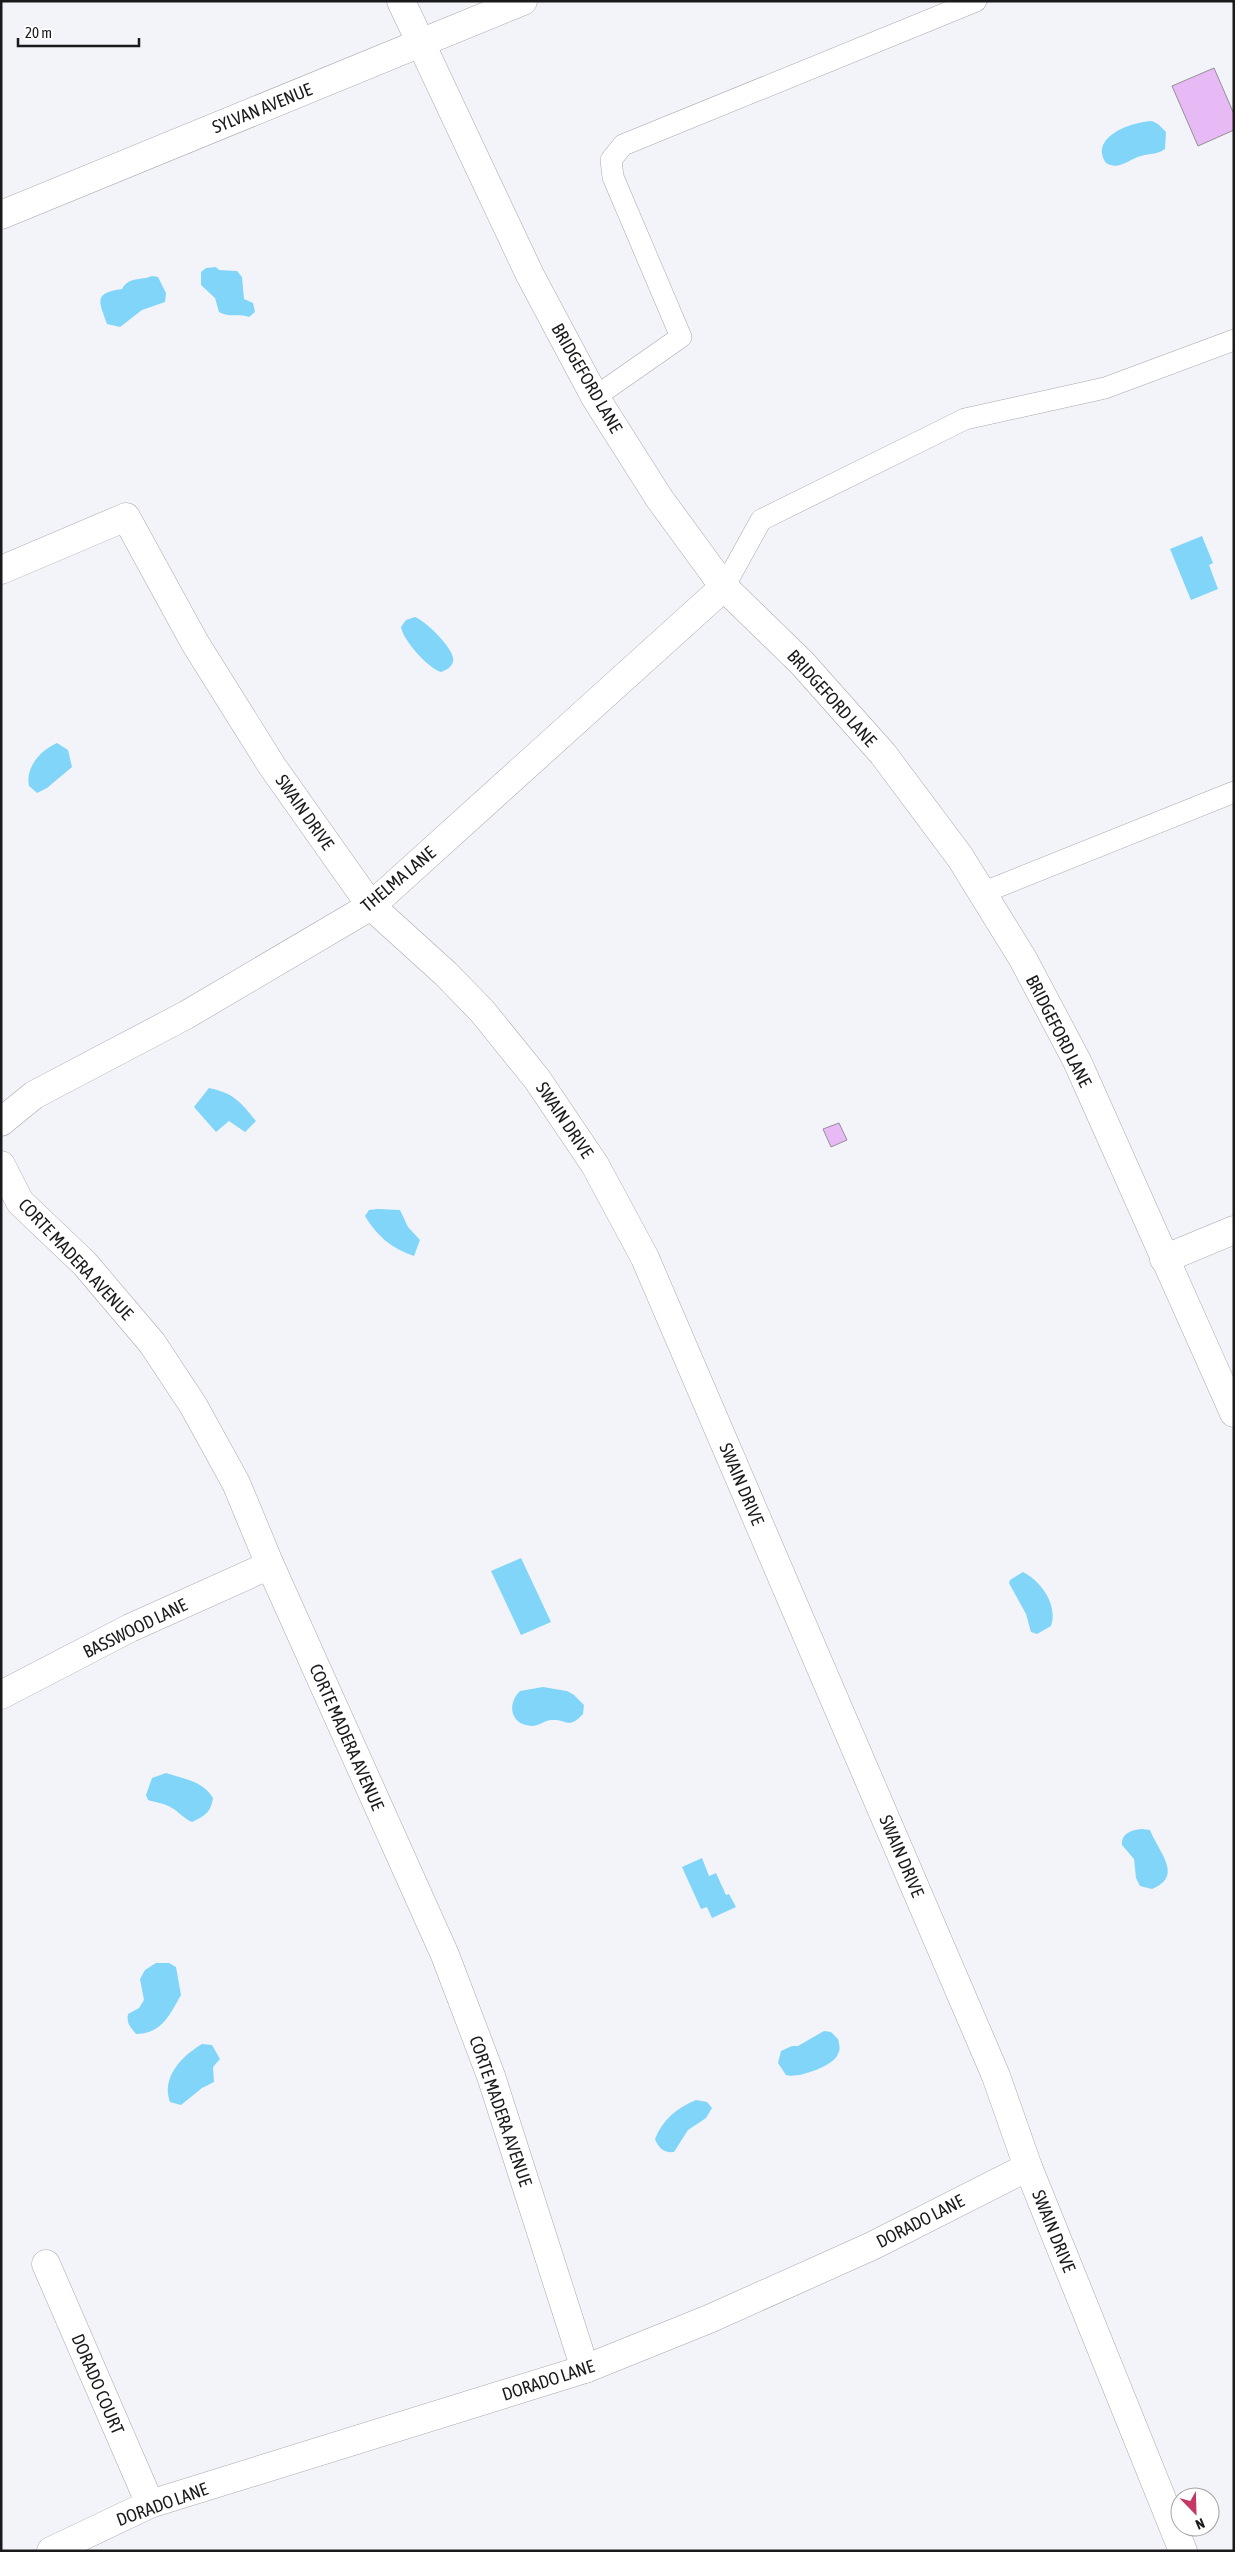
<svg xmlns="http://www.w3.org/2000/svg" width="1235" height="2552" viewBox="0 0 1235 2552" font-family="'Asap Condensed',sans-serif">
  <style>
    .water { fill: #81d5f8 }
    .building { fill: #e7baf6; stroke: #939094 }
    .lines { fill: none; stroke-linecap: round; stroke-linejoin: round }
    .service-casing { stroke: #a7a8ad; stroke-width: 22 }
    .minor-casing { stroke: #a7a8ad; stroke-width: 29 }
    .secondary-casing { stroke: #a7a8ad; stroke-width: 29 }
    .service { stroke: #fff; stroke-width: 21 }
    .minor { stroke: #fff; stroke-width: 28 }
    .secondary { stroke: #fff; stroke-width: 28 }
    .labels { text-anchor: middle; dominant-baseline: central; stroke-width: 4; stroke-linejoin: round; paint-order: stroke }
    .street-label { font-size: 18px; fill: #1a1a1c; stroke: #fff }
  </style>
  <rect width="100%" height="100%" fill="#f3f4f9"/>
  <g class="water">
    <path d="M1152 121 1158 124 1166 132 1165 149C1156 155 1151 153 1141 156 1129 159 1119 171 1106 163 1089 137 1131 122 1152 121Z"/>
    <path d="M216 267 219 270 237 271 242 277 244 299 253 303 255 312 249 317C238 313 230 318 219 312L215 298 201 285V272L206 268Z"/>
    <path d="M152 276 158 277 166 293 165 302 142 310 120 327 107 324C99 301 93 293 122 289 129 276 141 281 152 276Z"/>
    <polygon points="1202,536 1213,563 1209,565 1218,589 1191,600 1170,549"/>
    <path d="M415 617C426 621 457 651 453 662 451 668 446 670 441 672 428 668 403 640 401 627L406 620Z"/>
    <path d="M57 743 68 750 72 767 47 788 37 793 29 786C25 767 41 750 57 743Z"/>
    <path d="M209 1088C233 1093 240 1101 256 1121L245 1132 229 1121 216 1132 194 1107Z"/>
    <path d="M378 1209 400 1210 408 1227 420 1240 414 1256C392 1249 377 1236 365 1216L369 1210Z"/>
    <polygon points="521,1558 551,1622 521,1635 491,1571"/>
    <path d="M1023 1572C1042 1582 1058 1605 1051 1626L1037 1634 1031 1632 1026 1614 1009 1583 1010 1580Z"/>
    <path d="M543 1687 567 1691 574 1695 584 1705 583 1714C568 1730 568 1719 552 1720 545 1720 540 1725 533 1726 511 1726 506 1705 520 1691Z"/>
    <path d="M166 1773C184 1779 203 1781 213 1798 211 1812 205 1816 192 1822 183 1818 179 1812 172 1808 164 1803 157 1803 148 1800L146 1795 152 1778Z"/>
    <path d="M1142 1829 1150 1830C1159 1853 1184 1876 1152 1889L1140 1886 1136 1878 1134 1859 1122 1845C1121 1833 1132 1830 1142 1829Z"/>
    <polygon points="702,1858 709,1876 716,1873 726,1895 729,1894 736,1907 712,1918 707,1907 701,1909 682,1867"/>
    <path d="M156 1963H169L176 1967 181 1995C170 2014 162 2034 136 2034 131 2028 126 2023 128 2014L139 2008 144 2000 140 1979 145 1970Z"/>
    <path d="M824 2031 831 2032 838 2039C839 2044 841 2049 838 2054 834 2066 797 2079 786 2075L778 2063 781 2051 792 2046H798Z"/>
    <path d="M202 2044 212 2045 220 2059 213 2067 214 2082 202 2088 181 2105 170 2102C161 2077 182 2056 202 2044Z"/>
    <path d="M696 2100 707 2102 712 2108 706 2118 688 2130 674 2152C664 2153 659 2149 655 2139 662 2120 678 2107 696 2100Z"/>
  </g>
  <g class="building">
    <polygon points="1214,68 1234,114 1234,130 1198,146 1172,86"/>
    <polygon points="839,1123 847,1140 831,1147 823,1129"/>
  </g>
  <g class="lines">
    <g class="service-casing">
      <g id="service">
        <polyline points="595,397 681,337 613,177 611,160 623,145 976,1"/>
        <polyline points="724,587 761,520 965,419 1105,388 1234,340"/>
        <polyline points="982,893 1234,792"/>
      </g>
    </g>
    <g class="minor-casing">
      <g id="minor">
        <polyline points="401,1 530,275 595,397 659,498 724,587 802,663 883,754 960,857 1023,959 1077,1061 1234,1413"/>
        <polyline points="1,570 126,517 195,643 272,766 371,906 446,974 482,1011 537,1079 595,1165 645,1258 996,2076 1028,2167 1183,2551"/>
        <polyline points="1,1122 34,1095 186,1015 371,906 724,587"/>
        <polyline points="1,1165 20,1202 85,1264 152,1343 193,1405 236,1483 270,1565 445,1955 491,2076 585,2369"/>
        <polyline points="1164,1259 1234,1230"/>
        <polyline points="1,1695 130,1628 270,1565"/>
        <polyline points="46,2264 150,2504"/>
        <polyline points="51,2551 150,2504 585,2369 709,2319 872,2246 1028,2167"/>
      </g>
    </g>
    <g class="secondary-casing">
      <polyline id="secondary" points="1,215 523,1"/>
    </g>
    <use href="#service" class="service"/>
    <use href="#minor" class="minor"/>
    <use href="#secondary" class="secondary"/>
  </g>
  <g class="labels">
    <g class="street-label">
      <text transform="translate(262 108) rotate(-22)">SYLVAN AVENUE</text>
      <text transform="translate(587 378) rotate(60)">BRIDGEFORD LANE</text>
      <text transform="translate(832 698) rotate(48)">BRIDGEFORD LANE</text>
      <text transform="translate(305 812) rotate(55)">SWAIN DRIVE</text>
      <text transform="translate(398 879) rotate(-40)">THELMA LANE</text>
      <text transform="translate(1059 1031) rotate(63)">BRIDGEFORD LANE</text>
      <text transform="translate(565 1120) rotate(56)">SWAIN DRIVE</text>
      <text transform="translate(76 1259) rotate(47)">CORTE MADERA AVENUE</text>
      <text transform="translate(742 1484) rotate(67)">SWAIN DRIVE</text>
      <text transform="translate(135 1628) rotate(-26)">BASSWOOD LANE</text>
      <text transform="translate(347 1737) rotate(66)">CORTE MADERA AVENUE</text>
      <text transform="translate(902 1856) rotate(67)">SWAIN DRIVE</text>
      <text transform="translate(501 2111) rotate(71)">CORTE MADERA AVENUE</text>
      <text transform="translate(920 2221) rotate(-27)">DORADO LANE</text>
      <text transform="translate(1054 2231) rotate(68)">SWAIN DRIVE</text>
      <text transform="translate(548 2380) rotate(-18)">DORADO LANE</text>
      <text transform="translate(98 2384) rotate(67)">DORADO COURT</text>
      <text transform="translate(162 2504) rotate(-20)">DORADO LANE</text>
    </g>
  </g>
  <rect width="1235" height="2552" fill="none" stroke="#1a1a1c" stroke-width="5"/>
  <g transform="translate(1195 2512) rotate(157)"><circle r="24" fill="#ffffff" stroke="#a3a3a4"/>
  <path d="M0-4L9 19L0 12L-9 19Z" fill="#c53764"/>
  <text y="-8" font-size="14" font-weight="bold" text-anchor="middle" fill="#1a1a1c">N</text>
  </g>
  <path d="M18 38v8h121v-8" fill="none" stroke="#1a1a1c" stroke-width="2.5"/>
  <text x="25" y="38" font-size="15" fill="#1a1a1c" stroke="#ffffff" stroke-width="4" paint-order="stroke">20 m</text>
</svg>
